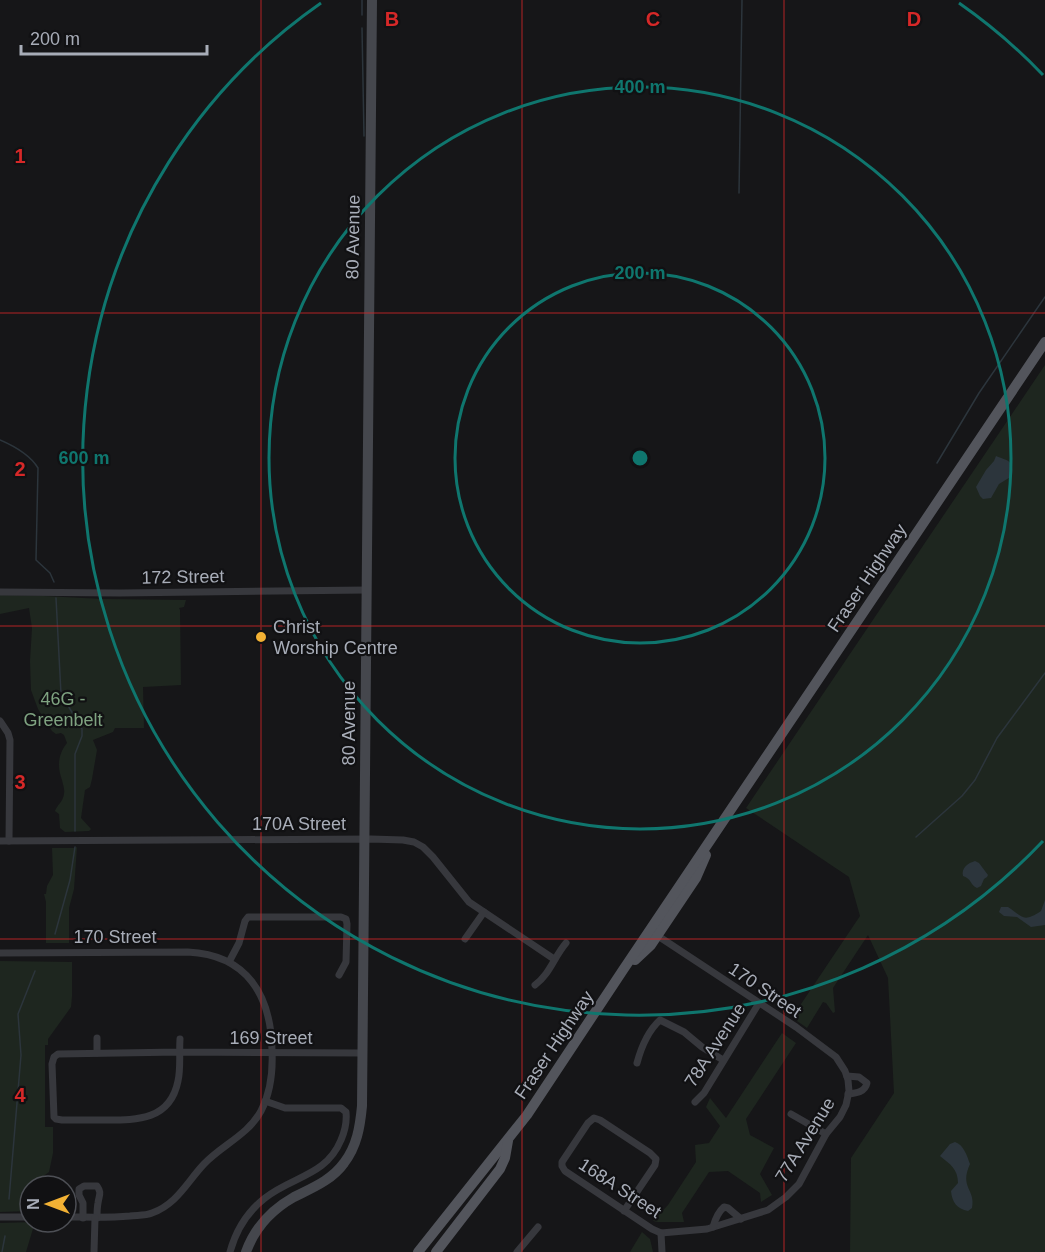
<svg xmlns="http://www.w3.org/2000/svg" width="1045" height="1252" viewBox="0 0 1045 1252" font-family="Helvetica,sans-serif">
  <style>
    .green { fill: #1e261f }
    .water { fill: #2c353c }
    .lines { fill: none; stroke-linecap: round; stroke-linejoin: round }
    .stream { stroke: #2c353c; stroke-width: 1.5 }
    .minor { stroke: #37383d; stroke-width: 7 }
    .secondary { stroke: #45474d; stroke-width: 10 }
    .primary { stroke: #53555c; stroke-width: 10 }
    .grid { fill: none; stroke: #d62828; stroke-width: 1.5; stroke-opacity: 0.55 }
    .ring { fill: none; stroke: #0f766e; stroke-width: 3 }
    .poi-dot { fill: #f2b134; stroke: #111113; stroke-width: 2 }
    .labels { text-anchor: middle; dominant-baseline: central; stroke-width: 4.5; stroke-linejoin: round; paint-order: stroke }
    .street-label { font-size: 18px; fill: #a8adb8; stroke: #111113 }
    .poi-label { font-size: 18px; fill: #a8adb8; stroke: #111113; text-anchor: start }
    .park-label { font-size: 18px; fill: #7fa381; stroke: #111113 }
    .grid-label { font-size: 20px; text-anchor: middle; font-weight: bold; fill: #d62828; stroke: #111113; stroke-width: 4.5; stroke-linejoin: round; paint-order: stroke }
    .centre { fill: #0f766e; stroke: #111113; stroke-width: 3 }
    .ring-label { font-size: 18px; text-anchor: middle; font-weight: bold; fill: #0f766e; stroke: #111113; stroke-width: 4.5; stroke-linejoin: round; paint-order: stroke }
  </style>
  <rect width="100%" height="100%" fill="#161618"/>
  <g class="green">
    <polygon points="1045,365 1045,1252 850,1252 851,1158 894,1093 888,978 868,935 833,988 835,1012 833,1013 826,1003 823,1002 807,1028 797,1021 798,1019 793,1016 860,916 849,877 746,808"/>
    <path d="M0 595 44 596 103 599 186 600 184 607 179 608 180 610 181 685 143 687 144 728H115L113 732 93 740 97 750 92 779 90 787 85 790 81 818 91 829 89 831 65 832 60 828 59 814 55 811C57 805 63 802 64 794 65 789 63 785 62 780 57 767 58 754 67 743L64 735 61 733 56 734 52 731 38 709 31 690 30 661 32 628 29 608 0 614Z"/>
    <polygon points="77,847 74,889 69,908 69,943 46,943 46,902 44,894 46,894 47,886 53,875 52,848 75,848"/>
    <polygon points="0,961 72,962 72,996 71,1007 48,1039 48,1045 45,1045 45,1127 53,1127 53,1153 49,1172 38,1180 38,1186 30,1186 30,1211 0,1212"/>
    <polygon points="782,1033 796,1043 746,1119 750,1135 774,1148 760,1174 772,1195 761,1202 760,1193 728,1171 709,1172 682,1213 684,1222 658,1222 653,1221 668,1205 696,1162 695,1145 709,1143 720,1126 706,1107 710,1098 726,1118"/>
    <polygon points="35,1222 26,1252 0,1252 0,1223"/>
    <polygon points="642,1232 650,1239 653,1252 630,1252"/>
  </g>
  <g class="water">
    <path d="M996 456C1009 461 1014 461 1012 476L999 484 991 498 983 499 980 496 976 487 986 470 994 461Z"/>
    <path d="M975 861 979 863 988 875 987 877 984 879 981 886 977 888C970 885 972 879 963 876 961 868 968 863 975 861Z"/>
    <path d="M1045 900V925L1031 927 1017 917 1004 916 999 912 1001 907H1008C1023 917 1023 923 1041 911Z"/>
    <path d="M955 1142C964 1145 967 1156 970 1164 959 1188 976 1189 972 1208L968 1211C957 1209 952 1202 951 1191L958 1183C958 1169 950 1164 940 1156L950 1144Z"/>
  </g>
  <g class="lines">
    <g class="stream">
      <polyline points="362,0 362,15"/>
      <polyline points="362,28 364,136"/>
      <polyline points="739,193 742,0"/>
      <path d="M0 440C14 446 30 455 38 468L36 560 50 573 54 582"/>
      <polyline points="937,463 979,393 1045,297"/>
      <polyline points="56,598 61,694 82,729 82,736 75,754 75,831"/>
      <polyline points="916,837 962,796 975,780 997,738 1045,673"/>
      <polyline points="55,934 70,880 75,847"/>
      <polyline points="9,1199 21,1055 18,1014 35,971"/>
      <polyline points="2,1252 5,1236"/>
    </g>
    <g class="minor">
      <polyline points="0,592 120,593 367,590"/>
      <polyline points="0,721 8,733 10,740 9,841"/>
      <polyline points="0,841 371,839 403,840 414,842 423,847 433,857 469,902 554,959"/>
      <polyline points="465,939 484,912"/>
      <path d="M0 953 188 952C247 955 271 995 272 1050 273 1071 271 1092 261 1111 248 1135 222 1145 204 1164 187 1182 177 1204 152 1213 145 1216 137 1215 130 1216 108 1218 87 1217 66 1217"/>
      <polyline points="229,962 239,943 245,921 248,917 341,917 346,919 347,924 346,962 339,975"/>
      <path d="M535 985C550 974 554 957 566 943"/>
      <polyline points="97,1038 97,1053"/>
      <path d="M180 1039C179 1053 181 1068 178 1081 170 1121 136 1120 104 1120 90 1120 76 1120 62 1120L56 1119 54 1117 52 1064 54 1057 58 1054 179 1052 362 1053"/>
      <path d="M637 1063C641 1048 648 1031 660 1020L684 1032 702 1047 723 1060"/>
      <path d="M847 1076 859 1077 867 1083C865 1092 857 1093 848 1094"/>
      <polyline points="695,1102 704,1093 759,1003"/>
      <polyline points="791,1114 826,1134"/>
      <polyline points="624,1211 655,1165 656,1159 650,1153 600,1120 594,1118 588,1123 562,1162 562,1166 565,1171 652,1229 661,1233 707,1229 768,1210 786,1197 799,1184 826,1134 840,1117 846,1105 849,1091 848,1080 845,1071 836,1057 796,1027 658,936"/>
      <polyline points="0,1217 30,1217"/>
      <path d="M83 1218V1203L79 1195V1189L84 1186H97C102 1193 99 1195 98 1203 97 1208 97 1213 97 1218"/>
      <path d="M713 1227C715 1220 718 1212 724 1207L728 1208 741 1219"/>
      <polyline points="661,1233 662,1252"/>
      <polyline points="94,1252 95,1218"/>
      <path d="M230 1252C236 1230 247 1212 265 1198 293 1176 326 1176 341 1140 345 1131 347 1122 346 1112L341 1108H285L265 1101"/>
      <polyline points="517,1252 538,1227"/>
    </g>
    <path class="secondary" d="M246 1252C255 1227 271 1210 294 1197 312 1188 332 1180 344 1163 357 1146 360 1127 362 1106L372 0"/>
    <g class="primary">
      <polyline points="635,960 651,945 696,878 706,855"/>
      <polyline points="418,1252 527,1115 623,970 1045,342"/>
      <polyline points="436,1252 500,1169 505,1158 508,1141"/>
    </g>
  </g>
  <path class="grid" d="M261 0V1252M522 0V1252M784 0V1252M0 313H1045M0 626H1045M0 939H1045"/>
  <g class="ring">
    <circle cx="640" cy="458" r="185"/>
    <circle cx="640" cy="458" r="371"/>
    <path d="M1043 841A556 556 0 1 1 321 3M959 3A556 556 0 0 1 1043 75"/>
  </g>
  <circle class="poi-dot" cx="261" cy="637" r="6"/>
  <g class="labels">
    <g class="street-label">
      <text transform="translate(353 237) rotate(-89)">80 Avenue</text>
      <text transform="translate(183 577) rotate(-1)">172 Street</text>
      <text transform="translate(867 578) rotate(-56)">Fraser Highway</text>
      <text transform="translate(349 723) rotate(-90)">80 Avenue</text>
      <text x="299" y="824">170A Street</text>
      <text x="115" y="937">170 Street</text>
      <text transform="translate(765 990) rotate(34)">170 Street</text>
      <text x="271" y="1038">169 Street</text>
      <text transform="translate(554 1045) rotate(-56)">Fraser Highway</text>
      <text transform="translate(715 1045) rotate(-57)">78A Avenue</text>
      <text transform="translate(805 1140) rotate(-58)">77A Avenue</text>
      <text transform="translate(620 1188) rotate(33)">168A Street</text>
    </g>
    <g class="poi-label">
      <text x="273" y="627">Christ<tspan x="273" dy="21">Worship Centre</tspan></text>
    </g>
    <g class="park-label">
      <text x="63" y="699">46G -<tspan x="63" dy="21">Greenbelt</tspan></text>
    </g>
  </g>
  <g class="grid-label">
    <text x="392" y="26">B</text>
    <text x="653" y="26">C</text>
    <text x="914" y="26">D</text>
    <text x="20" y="163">1</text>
    <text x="20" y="476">2</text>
    <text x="20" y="789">3</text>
    <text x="20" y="1102">4</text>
  </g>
  <circle cx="640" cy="458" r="9" class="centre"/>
  <g class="ring-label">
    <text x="640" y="93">400 m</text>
    <text x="640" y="279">200 m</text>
    <text x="84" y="464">600 m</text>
  </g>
  <g transform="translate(48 1204) rotate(270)"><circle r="28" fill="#111113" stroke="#4d4f55" stroke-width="1.5"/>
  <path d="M0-4.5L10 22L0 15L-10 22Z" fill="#f2b134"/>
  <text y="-9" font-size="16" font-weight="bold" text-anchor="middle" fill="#a8adb8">N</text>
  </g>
  <path d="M21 45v9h186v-9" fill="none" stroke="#a8adb8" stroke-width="3"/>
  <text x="30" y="45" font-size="18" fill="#a8adb8" stroke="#111113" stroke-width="4.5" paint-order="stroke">200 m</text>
</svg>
